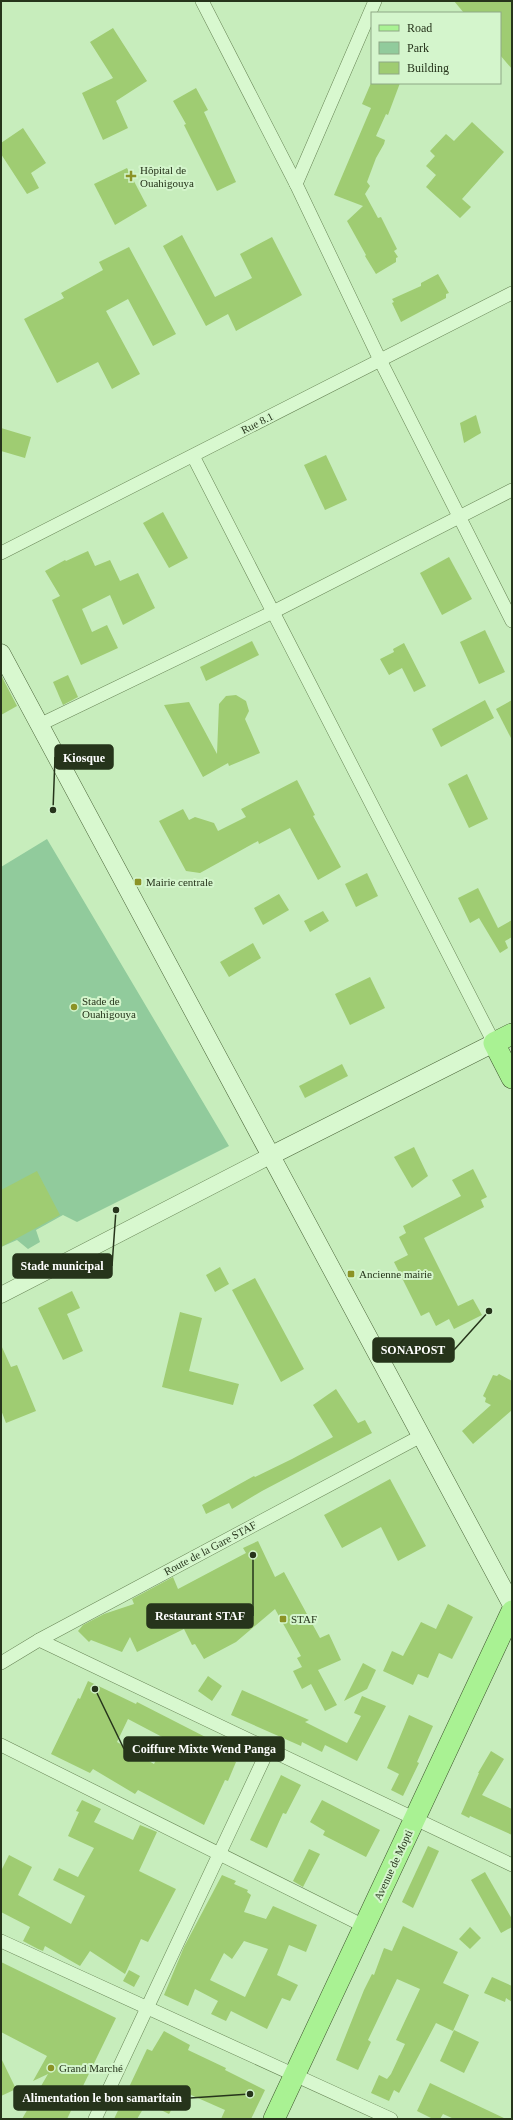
<svg xmlns="http://www.w3.org/2000/svg" width="513" height="2120" viewBox="0 0 513 2120" font-family="'Times New Roman',serif">
  <style>
    .green { fill: #91cb9c }
    .building { fill: #9fcc72; fill-rule: evenodd }
    .lines { fill: none; stroke-linecap: round; stroke-linejoin: round }
    .minor-casing { stroke: #688556; stroke-width: 14 }
    .tertiary-casing { stroke: #688556; stroke-width: 17 }
    .secondary-casing { stroke: #4c663a; stroke-width: 19 }
    .primary-casing { stroke: #3c522b; stroke-width: 22 }
    .minor { stroke: #d8f8cf; stroke-width: 13 }
    .tertiary { stroke: #d8f8cf; stroke-width: 16 }
    .secondary { stroke: #d8f8cf; stroke-width: 18 }
    .primary { stroke: #a9f293; stroke-width: 21 }
    .poi-dot { fill: #8b9326; stroke: #d4f5cc; stroke-width: 1.5 }
    .labels { text-anchor: middle; dominant-baseline: central; stroke-width: 4; stroke-linejoin: round; paint-order: stroke }
    .poi-label { font-size: 11px; fill: #26341b; stroke: #d4f5cc; text-anchor: start }
    .street-label { font-size: 11px; fill: #26341b; stroke: #d4f5cc }
    .leader { fill: none; stroke: #26341b; stroke-width: 1.5 }
    .callout-dot { fill: #26341b; stroke: #d4f5cc; stroke-width: 1.5 }
    .callout { fill: #26341b; stroke: #26341b; stroke-width: 1.5 }
    .callout-label { font-size: 12px; text-anchor: middle; font-weight: bold; fill: #fff }
  </style>
  <rect width="100%" height="100%" fill="#c7edbc"/>
  <polygon class="green" points="47,839 229,1146 77,1222 63,1215 36,1230 40,1242 28,1249 17,1240 1,1247 1,867"/>
  <g class="building">
    <polygon points="454,1 512,1 512,69 500,55 500,13 464,13"/>
    <polygon points="113,28 147,81 116,101 128,128 103,140 82,93 113,78 90,42"/>
    <polygon points="371,83 400,83 388,115 386,114 376,136 385,140 384,144 376,158 367,182 370,186 365,194 378,218 381,217 397,249 394,251 398,257 396,258 396,262 376,274 365,256 366,255 347,221 363,206 334,195 371,108 362,104"/>
    <polygon points="196,88 208,110 204,112 236,182 217,191 184,125 186,124 173,101"/>
    <polygon points="472,122 504,152 462,199 471,207 460,218 426,187 436,175 426,166 435,156 430,151 446,134 454,141"/>
    <polygon points="23,128 46,163 31,173 39,188 27,194 1,154 1,143"/>
    <polygon points="127,168 147,206 115,225 94,184"/>
    <polygon points="182,235 215,297 252,278 240,254 272,237 302,295 236,331 228,314 206,326 163,246"/>
    <polygon points="129,247 176,334 153,346 128,299 106,311 140,374 112,389 98,362 57,383 24,319 64,298 61,293 103,270 99,262"/>
    <polygon points="438,274 449,293 446,294 446,298 401,322 392,303 394,302 392,299 421,286 421,283"/>
    <polygon points="476,415 481,433 464,443 460,423"/>
    <polygon points="1,428 31,437 25,458 1,451"/>
    <polygon points="326,455 347,500 325,510 304,465"/>
    <polygon points="163,512 188,558 169,568 143,523"/>
    <polygon points="88,551 95,566 110,560 120,581 138,573 155,608 123,625 110,595 82,609 92,632 107,625 118,648 81,665 52,600 60,596 45,571 65,560 66,561"/>
    <polygon points="449,557 472,599 442,615 420,573"/>
    <polygon points="485,630 505,672 479,684 460,642"/>
    <polygon points="252,641 259,655 206,681 200,667"/>
    <polygon points="404,643 426,686 414,692 402,668 389,675 380,659 394,652 393,649"/>
    <polygon points="1,675 17,706 1,715"/>
    <polygon points="68,675 78,697 63,705 53,682"/>
    <polygon points="236,695 246,701 249,711 245,719 260,753 229,766 228,763 203,777 164,705 189,702 217,754 219,704 226,696"/>
    <polygon points="485,700 494,718 441,747 432,729"/>
    <polygon points="512,700 512,740 496,709"/>
    <polygon points="467,774 488,819 469,828 448,784"/>
    <polygon points="297,780 315,815 313,816 341,867 318,880 290,828 259,844 258,841 200,873 186,871 159,821 183,809 189,820 195,817 214,823 218,831 246,817 241,809"/>
    <polygon points="367,873 378,896 356,907 345,884"/>
    <polygon points="478,888 498,928 512,920 512,937 505,941 508,948 500,953 479,918 470,923 458,898"/>
    <polygon points="279,894 289,910 263,925 254,908"/>
    <polygon points="323,911 329,921 310,932 304,921"/>
    <polygon points="253,943 261,958 229,977 220,962"/>
    <polygon points="370,977 385,1008 350,1025 335,994"/>
    <polygon points="342,1064 348,1076 305,1098 299,1086"/>
    <polygon points="414,1147 428,1176 412,1188 394,1157"/>
    <polygon points="473,1169 487,1197 481,1200 484,1207 424,1238 458,1306 473,1299 482,1315 454,1329 449,1319 436,1326 429,1312 421,1316 394,1262 408,1255 399,1237 406,1233 403,1226 461,1196 452,1180"/>
    <polygon points="37,1171 60,1215 1,1247 1,1190"/>
    <polygon points="220,1267 229,1284 215,1292 206,1275"/>
    <polygon points="255,1278 304,1369 281,1382 232,1290"/>
    <polygon points="72,1291 80,1308 67,1314 83,1351 63,1360 38,1308"/>
    <polygon points="180,1312 202,1318 189,1371 239,1384 233,1405 162,1387"/>
    <polygon points="1,1345 11,1367 17,1365 36,1411 6,1423 1,1410"/>
    <polygon points="499,1374 512,1381 512,1410 473,1444 462,1431 491,1405 485,1402 486,1398 483,1396 493,1375 497,1376"/>
    <polygon points="336,1389 358,1423 365,1420 372,1433 262,1491 232,1509 229,1503 206,1514 202,1505 254,1476 255,1477 292,1459 333,1437 313,1405"/>
    <polygon points="390,1479 426,1546 398,1561 381,1527 342,1548 324,1515"/>
    <polygon points="258,1541 275,1577 284,1572 320,1638 329,1634 341,1660 318,1670 337,1705 325,1711 311,1684 302,1689 293,1671 302,1667 297,1658 301,1656 275,1609 236,1642 204,1659 195,1644 192,1645 184,1629 137,1652 130,1637 122,1652 91,1640 89,1642 78,1631 83,1625 104,1614 134,1604 132,1599 173,1577 178,1589 246,1553 243,1548"/>
    <polygon points="448,1604 473,1617 452,1659 439,1653 428,1678 418,1674 413,1685 383,1671 392,1651 403,1656 421,1622 436,1629"/>
    <polygon points="363,1663 376,1670 367,1689 344,1701"/>
    <polygon points="208,1676 222,1686 212,1701 198,1691"/>
    <path d="M88 1681 136 1704 137 1702 223 1746 219 1754 236 1762 228 1781 225 1780 204 1825 138 1790 135 1794 93 1769 90 1773 51 1754 78 1698 80 1699ZM128 1719 166 1739 154 1764 117 1742Z"/>
    <polygon points="242,1690 309,1720 305,1722 347,1743 361,1716 354,1713 362,1696 386,1706 357,1761 325,1745 322,1752 302,1742 301,1746 231,1715"/>
    <polygon points="409,1715 433,1726 417,1762 419,1763 403,1796 391,1790 399,1774 387,1768"/>
    <polygon points="491,1751 504,1759 482,1795 512,1809 512,1835 470,1816 469,1818 461,1814 479,1773 478,1773"/>
    <polygon points="281,1775 301,1785 286,1814 283,1813 267,1848 250,1840"/>
    <polygon points="82,1800 101,1809 94,1822 133,1840 140,1825 157,1832 139,1871 176,1889 148,1942 141,1939 125,1974 90,1951 80,1966 45,1946 43,1951 38,1949 23,1941 30,1927 1,1912 1,1871 9,1855 32,1867 18,1895 71,1924 85,1896 53,1880 59,1868 78,1877 94,1848 68,1836 79,1812 76,1811"/>
    <polygon points="322,1800 380,1830 366,1857 323,1835 325,1831 310,1822"/>
    <polygon points="428,1846 439,1851 413,1908 402,1902"/>
    <polygon points="309,1849 320,1854 303,1887 293,1881"/>
    <polygon points="485,1872 512,1919 512,1927 501,1933 471,1880"/>
    <path d="M222 1875 236 1881 234 1884 248 1890 247 1892 251 1895 244 1912 266 1919 273 1906 317 1925 306 1952 289 1945 277 1975 298 1985 290 2001 282 1998 267 2029 231 2011 226 2021 211 2014 218 2001 195 1989 188 2006 164 1995 184 1947ZM244 1941 268 1949 245 1997 210 1980 224 1953 232 1959Z"/>
    <polygon points="403,1926 458,1952 443,1983 469,1995 453,2031 436,2023 399,2093 394,2090 389,2101 371,2093 379,2075 387,2079 391,2074 405,2044 396,2040 420,1989 397,1979 368,2040 371,2042 358,2070 336,2060 364,1990 372,1974 374,1975 384,1948 392,1951"/>
    <polygon points="470,1927 481,1938 470,1949 459,1939"/>
    <polygon points="1,1962 116,2018 67,2119 22,2119 48,2074 33,2081 47,2056 1,2032"/>
    <polygon points="129,1970 140,1976 134,1987 123,1981"/>
    <polygon points="492,1977 512,1986 512,2002 506,1998 505,2002 484,1993"/>
    <polygon points="454,2030 479,2042 464,2073 440,2061"/>
    <polygon points="164,2031 190,2045 188,2050 226,2068 225,2070 265,2090 251,2119 221,2119 225,2110 182,2091 169,2114 153,2106 143,2109 137,2119 114,2119 147,2049 152,2051"/>
    <polygon points="1,2058 16,2089 1,2096"/>
    <polygon points="430,2083 506,2119 454,2119 443,2114 440,2119 433,2119 417,2111"/>
  </g>
  <g class="lines">
    <g class="minor-casing">
      <g id="minor">
        <polyline points="202,1 296,184 380,360 512,621"/>
        <polyline points="296,184 375,1"/>
        <polyline points="193,456 494,1043"/>
        <polyline points="1,553 512,293"/>
        <polyline points="39,725 273,612 512,490"/>
        <polyline points="39,1640 512,1865"/>
        <polyline points="1,1663 39,1640 421,1436"/>
        <polyline points="1,1745 364,1926"/>
        <polyline points="1,1941 391,2119"/>
        <polyline points="95,2119 268,1750"/>
      </g>
    </g>
    <g class="tertiary-casing">
      <polyline id="tertiary" points="1,1295 270,1156"/>
    </g>
    <g class="secondary-casing">
      <g id="secondary">
        <polyline points="1,653 512,1605"/>
        <polyline points="270,1156 494,1043"/>
      </g>
    </g>
    <g class="primary-casing">
      <g id="primary">
        <polyline points="512,1034 494,1043 512,1078"/>
        <polyline points="274,2119 512,1611"/>
      </g>
    </g>
    <use href="#minor" class="minor"/>
    <use href="#tertiary" class="tertiary"/>
    <use href="#secondary" class="secondary"/>
    <use href="#primary" class="primary"/>
  </g>
  <g class="poi-dot">
    <path d="M129 170h4v4h4v4h-4v4h-4v-4h-4v-4h4z"/>
    <rect x="134" y="878" width="8" height="8" rx="2"/>
    <circle cx="74" cy="1007" r="4"/>
    <rect x="347" y="1270" width="8" height="8" rx="2"/>
    <rect x="279" y="1615" width="8" height="8" rx="2"/>
    <circle cx="51" cy="2068" r="4"/>
  </g>
  <g class="labels">
    <g class="poi-label">
      <text x="140" y="170">Hôpital de<tspan x="140" dy="13">Ouahigouya</tspan></text>
      <text x="146" y="882">Mairie centrale</text>
      <text x="82" y="1001">Stade de<tspan x="82" dy="13">Ouahigouya</tspan></text>
      <text x="359" y="1274">Ancienne mairie</text>
      <text x="291" y="1619">STAF</text>
      <text x="59" y="2068">Grand Marché</text>
    </g>
    <g class="street-label">
      <text transform="translate(257 423) rotate(-27)">Rue 8.1</text>
      <text transform="translate(210 1548) rotate(-28)">Route de la Gare STAF</text>
      <text transform="translate(393 1865) rotate(-65)">Avenue de Mopti</text>
    </g>
  </g>
  <path class="leader" d="M53 810L55 757M116 1210L112 1266M489 1311L454 1350M253 1555L253 1616M95 1689L124 1749M250 2094L190 2098"/>
  <g class="callout-dot">
    <circle cx="53" cy="810" r="4"/>
    <circle cx="116" cy="1210" r="4"/>
    <circle cx="489" cy="1311" r="4"/>
    <circle cx="253" cy="1555" r="4"/>
    <circle cx="95" cy="1689" r="4"/>
    <circle cx="250" cy="2094" r="4"/>
  </g>
  <g class="callout">
    <rect x="55" y="745" width="58" height="24" rx="4"/>
    <rect x="13" y="1254" width="99" height="24" rx="4"/>
    <rect x="373" y="1338" width="81" height="24" rx="4"/>
    <rect x="147" y="1604" width="106" height="24" rx="4"/>
    <rect x="124" y="1737" width="160" height="24" rx="4"/>
    <rect x="14" y="2086" width="176" height="24" rx="4"/>
  </g>
  <g class="callout-label">
    <text x="84" y="762">Kiosque</text>
    <text x="62" y="1270">Stade municipal</text>
    <text x="413" y="1354">SONAPOST</text>
    <text x="200" y="1620">Restaurant STAF</text>
    <text x="204" y="1753">Coiffure Mixte Wend Panga</text>
    <text x="102" y="2102">Alimentation le bon samaritain</text>
  </g>
  <rect width="513" height="2120" fill="none" stroke="#26341b" stroke-width="4"/>
  <rect x="371" y="12" width="130" height="72" fill="#d4f5cc" stroke="#8ea885"/>
  <rect x="379" y="25" width="20" height="6" fill="#a9f293" stroke="#8ea885"/>
  <text x="407" y="32" font-size="12" fill="#26341b">Road</text>
  <rect x="379" y="42" width="20" height="12" fill="#91cb9c" stroke="#8ea885"/>
  <text x="407" y="52" font-size="12" fill="#26341b">Park</text>
  <rect x="379" y="62" width="20" height="12" fill="#9fcc72" stroke="#8ea885"/>
  <text x="407" y="72" font-size="12" fill="#26341b">Building</text>
</svg>
